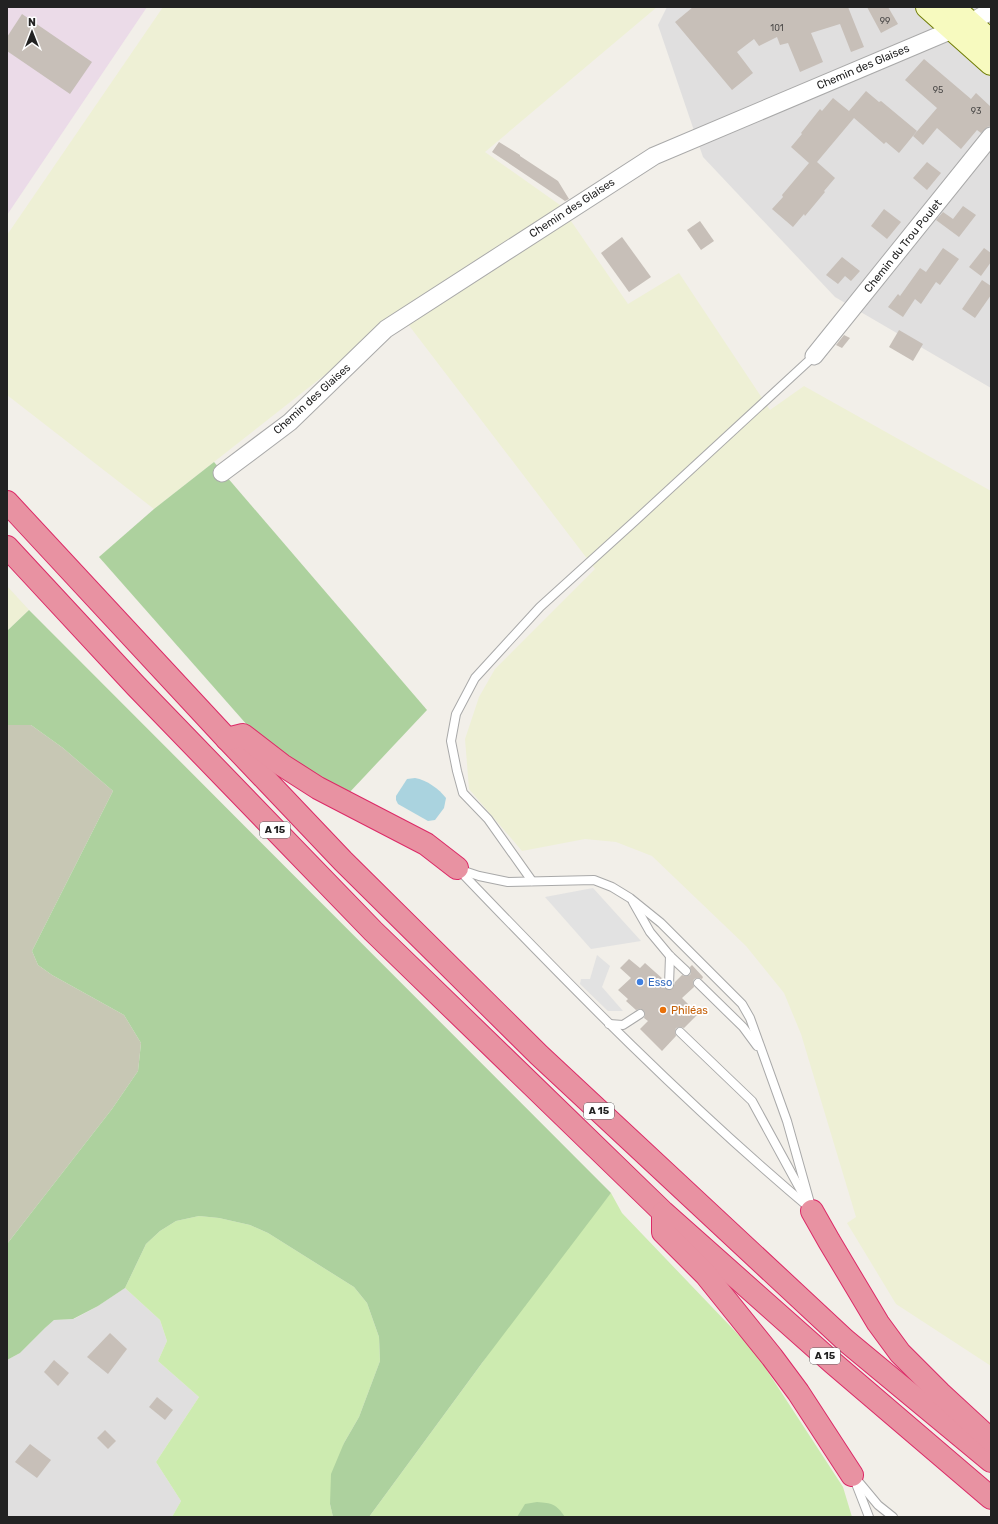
<svg xmlns="http://www.w3.org/2000/svg" width="998" height="1524" viewBox="0 0 998 1524" font-family="Rubik,sans-serif">
  <style>
    .residential { fill: #e0dfdf }
    .industrial { fill: #ebdbe8 }
    .construction { fill: #c7c7b4 }
    .farmland { fill: #eef0d5 }
    .grass { fill: #cdebb0 }
    .forest { fill: #add19e }
    .parking { fill: #e2e2e2 }
    .water { fill: #aad3df }
    .building { fill: #c7bfb8 }
    .lines { fill: none; stroke-linecap: round; stroke-linejoin: round }
    .lane-casing { stroke: #a9a9a9; stroke-width: 10 }
    .street-casing { stroke: #a9a9a9; stroke-width: 19 }
    .secondary-casing { stroke: #707d05; stroke-width: 24 }
    .highway-casing { stroke: #dc2a67; stroke-width: 24 }
    .lane { stroke: #fff; stroke-width: 8 }
    .street { stroke: #fff; stroke-width: 17 }
    .secondary { stroke: #f7fabf; stroke-width: 22 }
    .highway { stroke: #e892a2; stroke-width: 22 }
    .shop-dot { fill: #3f7fe0; stroke: #fff; stroke-width: 1.5 }
    .food-dot { fill: #e8710a; stroke: #fff; stroke-width: 1.5 }
    .labels { text-anchor: middle; dominant-baseline: central; stroke-width: 3.5; stroke-linejoin: round; paint-order: stroke }
    .number-label { font-size: 9px; fill: #4b4948 }
    .shield { fill: #fff; stroke: #646464; stroke-width: 1 }
    .shield-label { font-size: 10px; font-weight: bold; fill: #222 }
    .street-label { font-size: 11px; fill: #222; stroke: #fff }
    .shop-label { font-size: 11px; fill: #366cbe; stroke: #fff; text-anchor: start }
    .food-label { font-size: 11px; fill: #c56008; stroke: #fff; text-anchor: start }
  </style>
  <rect width="100%" height="100%" fill="#f2efe9"/>
  <g class="residential">
    <polygon points="667,7 991,7 991,388 835,297 703,157 658,25"/>
    <polygon points="125,1288 160,1320 167,1341 158,1361 199,1397 156,1462 181,1501 172,1517 7,1517 7,1360 20,1353 45,1328 54,1320 74,1319 98,1306"/>
  </g>
  <polygon class="industrial" points="7,7 14,8 15,7 147,7 7,215"/>
  <polygon class="construction" points="7,725 31,725 63,748 113,791 32,951 38,965 52,975 124,1015 141,1043 138,1071 112,1109 7,1244"/>
  <g class="farmland">
    <polygon points="163,7 246,7 251,9 252,7 657,7 485,152 560,205 628,304 679,273 770,410 804,386 991,491 991,1366 896,1304 847,1223 856,1217 801,1034 784,993 746,946 652,856 616,842 585,839 522,851 469,789 465,739 479,697 495,669 595,569 401,315 154,509 7,395 7,235"/>
    <polygon points="7,586 29,610 7,631"/>
  </g>
  <g class="grass">
    <polygon points="611,1193 622,1213 755,1352 843,1487 852,1517 369,1517 482,1363 544,1274"/>
    <polygon points="199,1216 219,1218 250,1225 268,1233 354,1287 367,1303 379,1337 380,1361 359,1417 344,1443 330,1504 333,1517 172,1517 181,1501 156,1462 199,1397 158,1361 167,1341 160,1320 125,1288 146,1244 160,1231 176,1221"/>
  </g>
  <g class="forest">
    <polygon points="214,462 427,710 348,794 277,749 248,726 99,557 154,509"/>
    <polygon points="29,610 611,1193 482,1363 369,1517 333,1517 330,1504 331,1474 344,1443 359,1417 380,1361 379,1337 367,1303 354,1287 268,1233 250,1225 219,1218 199,1216 176,1221 160,1231 146,1244 125,1288 98,1306 73,1319 54,1320 45,1328 20,1353 7,1360 7,1244 112,1109 138,1071 141,1043 124,1015 52,975 38,965 32,951 113,791 63,748 31,725 7,725 7,631"/>
    <path d="M537 1502C552 1503 556 1504 565 1517H517L525 1504Z"/>
  </g>
  <g class="parking">
    <polygon points="593,888 641,941 591,949 545,897"/>
    <polygon points="597,955 610,966 602,987 623,1011 608,1011 580,984 581,979 590,979"/>
  </g>
  <path class="water" d="M415 778C427 780 439 789 446 798L444 808 435 820 428 821 398 804 396 800V796L407 779Z"/>
  <g class="building">
    <polygon points="693,7 848,7 864,47 851,52 840,24 811,33 823,62 800,72 788,43 780,45 777,37 759,46 754,39 737,52 753,73 732,90 675,22"/>
    <polygon points="867,7 888,7 898,24 881,33"/>
    <polygon points="22,14 92,62 70,94 7,51 7,37"/>
    <polygon points="924,59 971,99 976,93 991,107 991,126 987,127 981,133 977,130 961,149 937,128 923,145 913,136 937,108 905,80"/>
    <polygon points="866,91 879,102 881,101 917,131 899,153 886,142 884,144 854,118 817,162 835,178 824,191 825,192 805,216 804,214 793,227 772,209 783,197 782,195 809,163 791,147 802,134 801,133 820,109 822,111 833,98 849,111"/>
    <polygon points="499,142 520,155 520,156 558,181 569,199 565,201 492,152"/>
    <polygon points="927,162 941,173 927,190 913,178"/>
    <polygon points="963,206 976,215 959,237 936,220 943,212 953,219"/>
    <polygon points="884,209 901,222 887,239 871,226"/>
    <polygon points="700,221 714,241 701,250 687,230"/>
    <polygon points="622,237 651,277 629,292 601,253"/>
    <polygon points="943,248 959,259 940,285 936,282 921,304 915,299 903,317 888,307 898,294 900,296 920,268 926,272"/>
    <polygon points="984,248 991,253 991,262 981,276 969,267"/>
    <polygon points="842,257 860,271 851,281 845,276 838,284 826,275"/>
    <polygon points="982,280 991,286 991,295 975,318 962,309"/>
    <polygon points="899,330 923,344 913,361 889,347"/>
    <polygon points="844,335 850,338 842,348 836,345"/>
    <polygon points="629,959 640,968 645,963 664,980 664,987 668,990 673,988 675,982 682,975 685,976 690,975 691,972 690,967 692,965 703,977 702,979 699,978 694,979 693,982 694,987 682,998 698,1014 684,1028 681,1027 676,1028 675,1031 676,1036 662,1051 640,1029 648,1021 644,1018 645,1014 644,1011 640,1009 636,1010 626,1001 628,999 618,990 631,978 620,968"/>
    <polygon points="110,1333 127,1349 108,1374 87,1357"/>
    <polygon points="54,1360 69,1373 58,1386 44,1372"/>
    <polygon points="157,1397 173,1410 165,1420 149,1407"/>
    <polygon points="105,1430 116,1441 108,1449 97,1438"/>
    <polygon points="30,1444 51,1460 37,1478 15,1462"/>
  </g>
  <g class="lines">
    <g class="lane-casing">
      <g id="lane">
        <polyline points="458,869 479,876 508,882 594,880 612,887 630,898 661,923 742,1004 750,1018 787,1121 812,1210"/>
        <path d="M459 870C572 988 687 1105 812 1210"/>
        <polyline points="532,881 488,819 463,793 457,771 451,741 456,714 475,678 540,607 636,520 814,356"/>
        <polyline points="633,902 650,932 670,956 686,971"/>
        <polyline points="698,983 743,1027 757,1046"/>
        <polyline points="669,985 670,956"/>
        <polyline points="609,1024 623,1025 640,1014"/>
        <polyline points="680,1032 752,1101 805,1198"/>
        <polyline points="853,1475 878,1505 893,1517"/>
        <polyline points="855,1481 869,1517"/>
      </g>
    </g>
    <g class="street-casing">
      <g id="street">
        <polyline points="814,356 991,136"/>
        <polyline points="222,473 290,422 386,329 654,156 971,22 991,11"/>
      </g>
    </g>
    <g class="secondary-casing">
      <g id="secondary">
        <polyline points="927,7 991,64"/>
        <polyline points="953,7 991,41"/>
      </g>
    </g>
    <g class="highway-casing">
      <g id="highway">
        <polyline points="7,502 227,739 343,861 539,1055 845,1340 991,1461"/>
        <polyline points="7,547 136,686 373,931 663,1212 833,1363 991,1498"/>
        <polyline points="227,739 243,735 282,765 318,788 426,844 457,868"/>
        <polyline points="812,1211 829,1241 878,1323 900,1353 940,1393 991,1440"/>
        <polyline points="663,1213 663,1232 706,1275 772,1357 798,1392 852,1475"/>
      </g>
    </g>
    <use href="#lane" class="lane"/>
    <use href="#street" class="street"/>
    <use href="#secondary" class="secondary"/>
    <use href="#highway" class="highway"/>
  </g>
  <circle class="shop-dot" cx="640" cy="982" r="4"/>
  <circle class="food-dot" cx="663" cy="1010" r="4"/>
  <g class="labels">
    <g class="number-label">
      <text x="885" y="21">99</text>
      <text x="777" y="28">101</text>
      <text x="938" y="90">95</text>
      <text x="976" y="111">93</text>
    </g>
    <g class="shield">
      <rect x="260" y="822" width="30" height="16" rx="3"/>
      <rect x="584" y="1103" width="30" height="16" rx="3"/>
      <rect x="810" y="1348" width="30" height="16" rx="3"/>
    </g>
    <g class="shield-label">
      <text x="275" y="830">A 15</text>
      <text x="599" y="1111">A 15</text>
      <text x="825" y="1356">A 15</text>
    </g>
    <g class="street-label">
      <text transform="translate(863 67) rotate(-23)">Chemin des Glaises</text>
      <text transform="translate(572 208) rotate(-33)">Chemin des Glaises</text>
      <text transform="translate(903 246) rotate(-51)">Chemin du Trou Poulet</text>
      <text transform="translate(312 399) rotate(-42)">Chemin des Glaises</text>
    </g>
    <g class="shop-label">
      <text x="648" y="982">Esso</text>
    </g>
    <g class="food-label">
      <text x="671" y="1010">Philéas</text>
    </g>
  </g>
  <rect width="998" height="1524" fill="none" stroke="#222222" stroke-width="16"/>
  <g transform="translate(32 32)" stroke="#ffffff" stroke-width="3" paint-order="stroke">
  <path d="M0-3L7 15L0 10L-7 15Z" fill="#222222"/>
  <text y="-6" font-size="11" font-weight="bold" text-anchor="middle" fill="#222222">N</text>
  </g>
</svg>
